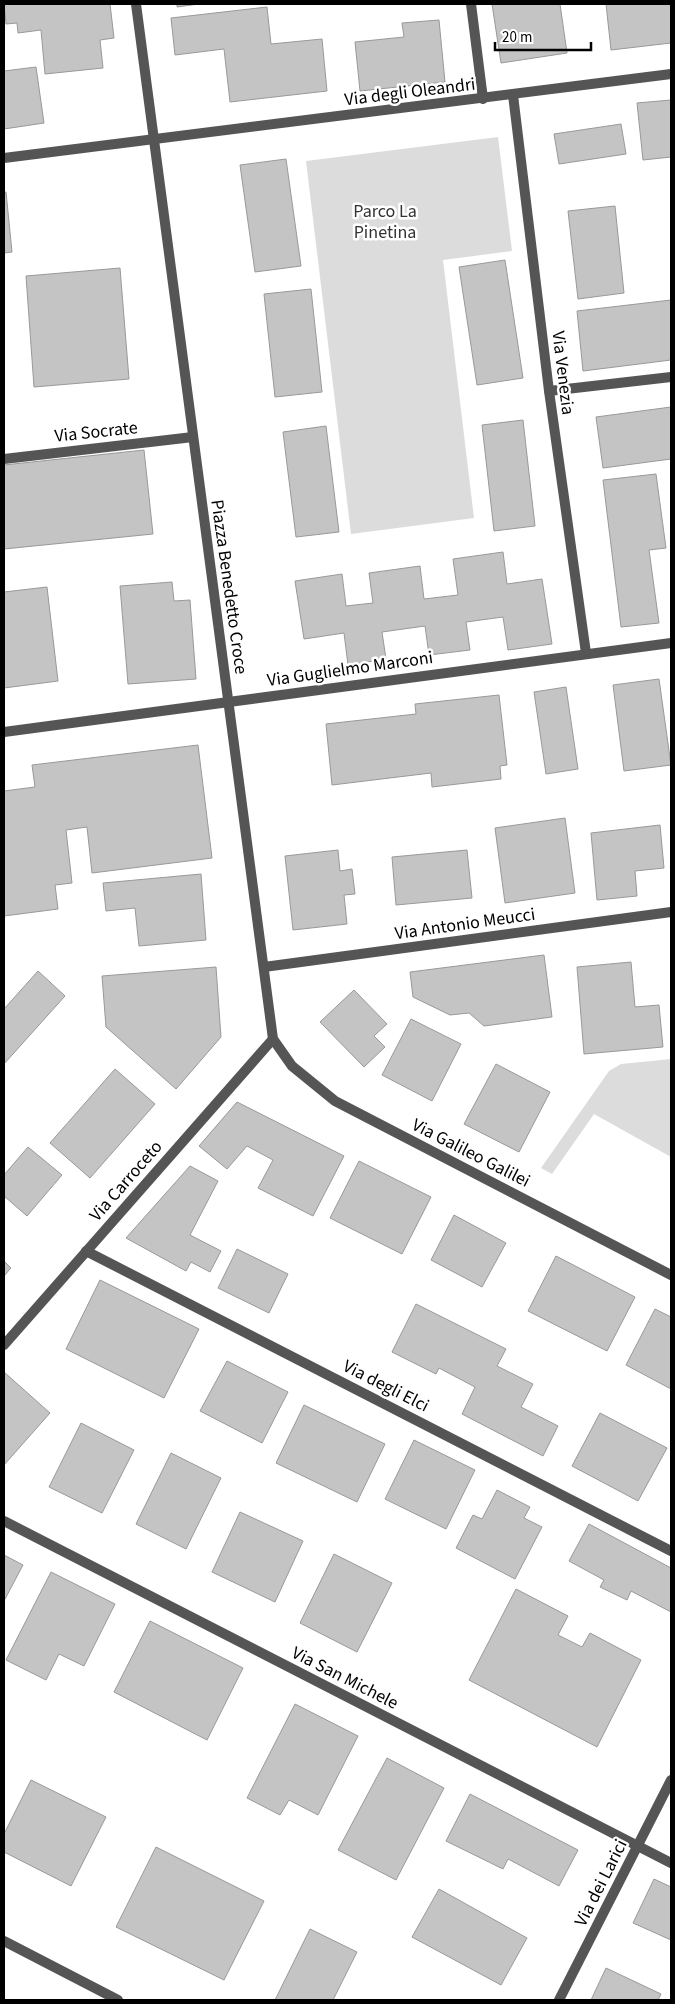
<svg xmlns="http://www.w3.org/2000/svg" width="675" height="2004" viewBox="0 0 675 2004" font-family="'Source Sans 3',sans-serif">
  <style>
    .green { fill: #dcdcdc }
    .building { fill: #c4c4c4; stroke: #999 }
    .lines { fill: none; stroke-linecap: round; stroke-linejoin: round }
    .minor { stroke: #555; stroke-width: 10 }
    .tertiary { stroke: #555; stroke-width: 10 }
    .labels { text-anchor: middle; dominant-baseline: central; stroke-width: 5; stroke-linejoin: round; paint-order: stroke }
    .street-label { font-size: 18px; fill: #000; stroke: #fff }
    .park-label { font-size: 18px; fill: #333; stroke: #fff }
  </style>
  <rect width="100%" height="100%" fill="#fff"/>
  <g class="green">
    <polygon points="498,137 512,251 443,260 474,518 351,534 306,161"/>
    <polygon points="671,1059 671,1157 594,1114 552,1174 541,1168 609,1071 621,1064"/>
  </g>
  <g class="building">
    <polygon points="4,4 110,4 114,38 100,40 103,68 45,74 41,30 18,33 17,23 6,24"/>
    <polygon points="177,4 199,4 177,7"/>
    <polygon points="492,4 560,4 567,53 501,63"/>
    <polygon points="606,4 671,4 671,43 611,50"/>
    <polygon points="267,7 271,44 322,39 327,91 230,102 224,49 175,55 171,18"/>
    <polygon points="439,20 445,82 360,91 355,42 404,37 402,23"/>
    <polygon points="36,67 44,123 4,129 4,71"/>
    <polygon points="671,100 671,157 643,160 637,103"/>
    <polygon points="621,124 626,154 559,164 554,134"/>
    <polygon points="286,159 301,266 255,272 240,165"/>
    <polygon points="4,192 6,192 12,252 4,253"/>
    <polygon points="615,206 624,293 578,299 568,211"/>
    <polygon points="505,260 523,378 477,385 459,267"/>
    <polygon points="120,268 129,379 34,387 26,276"/>
    <polygon points="311,289 322,392 275,397 264,294"/>
    <polygon points="671,300 671,360 583,371 577,311"/>
    <polygon points="671,407 671,459 603,468 596,417"/>
    <polygon points="523,420 535,526 494,531 482,425"/>
    <polygon points="326,426 339,532 296,537 283,432"/>
    <polygon points="144,450 153,534 4,549 4,465"/>
    <polygon points="656,474 666,548 649,550 659,623 621,627 603,480"/>
    <polygon points="503,552 507,584 542,579 552,644 508,650 503,617 466,622 470,650 429,655 425,626 382,632 386,659 348,665 344,633 304,639 295,581 342,574 346,606 373,603 369,573 420,566 424,599 458,595 453,559"/>
    <polygon points="172,582 174,601 190,600 196,679 128,684 120,586"/>
    <polygon points="47,587 58,681 4,688 4,592"/>
    <polygon points="659,679 671,765 624,771 613,685"/>
    <polygon points="566,687 578,769 546,774 534,692"/>
    <polygon points="499,695 507,765 500,766 501,779 432,787 431,773 332,785 326,724 416,714 415,704"/>
    <polygon points="198,745 212,858 92,873 87,827 66,830 72,883 55,885 58,909 4,916 4,791 35,787 32,765"/>
    <polygon points="565,818 575,893 505,903 495,828"/>
    <polygon points="660,825 664,868 635,871 637,896 597,900 591,833"/>
    <polygon points="338,850 340,871 352,869 355,894 344,895 347,924 293,930 285,856"/>
    <polygon points="467,850 472,898 396,905 392,857"/>
    <polygon points="201,874 206,940 139,946 135,908 106,911 103,883"/>
    <polygon points="544,955 552,1017 484,1026 469,1013 450,1015 413,997 410,972"/>
    <polygon points="631,962 635,1007 659,1005 663,1047 584,1054 577,967"/>
    <polygon points="216,967 221,1037 176,1089 106,1027 102,976"/>
    <polygon points="38,971 65,996 4,1064 4,1009"/>
    <polygon points="354,990 387,1024 374,1036 385,1047 364,1067 320,1022"/>
    <polygon points="411,1019 461,1044 432,1101 382,1075"/>
    <polygon points="496,1064 550,1092 519,1152 464,1124"/>
    <polygon points="115,1069 155,1104 90,1178 50,1143"/>
    <polygon points="237,1102 344,1156 313,1216 258,1188 273,1160 247,1146 227,1169 199,1146"/>
    <polygon points="28,1147 62,1175 27,1216 4,1196 4,1175"/>
    <polygon points="359,1161 431,1197 402,1254 330,1218"/>
    <polygon points="190,1166 218,1181 190,1235 221,1251 210,1272 191,1262 186,1271 126,1238"/>
    <polygon points="454,1215 506,1243 482,1287 431,1260"/>
    <polygon points="237,1249 288,1274 269,1313 218,1288"/>
    <polygon points="556,1256 635,1297 607,1351 528,1311"/>
    <polygon points="4,1261 11,1268 4,1276"/>
    <polygon points="100,1280 199,1329 164,1398 66,1349"/>
    <polygon points="416,1304 506,1349 497,1366 533,1384 521,1407 558,1426 543,1456 462,1414 475,1387 439,1368 436,1374 392,1352"/>
    <polygon points="655,1309 671,1317 671,1389 626,1365"/>
    <polygon points="227,1361 288,1392 262,1443 200,1411"/>
    <polygon points="4,1372 50,1413 4,1465"/>
    <polygon points="304,1405 385,1444 357,1502 276,1463"/>
    <polygon points="600,1413 667,1448 638,1501 572,1466"/>
    <polygon points="81,1423 134,1450 102,1513 49,1487"/>
    <polygon points="414,1440 475,1470 446,1529 385,1499"/>
    <polygon points="171,1453 221,1478 186,1549 136,1524"/>
    <polygon points="497,1490 530,1507 524,1518 542,1527 515,1579 456,1548 473,1515 482,1519"/>
    <polygon points="240,1512 303,1541 275,1602 212,1572"/>
    <polygon points="589,1524 671,1568 671,1612 631,1591 627,1600 600,1587 604,1580 569,1561"/>
    <polygon points="334,1554 392,1583 357,1652 300,1623"/>
    <polygon points="4,1555 23,1565 4,1601"/>
    <polygon points="51,1572 115,1604 84,1666 59,1654 46,1680 6,1660"/>
    <polygon points="516,1589 568,1616 558,1635 582,1647 590,1633 641,1660 597,1747 469,1680"/>
    <polygon points="150,1621 243,1668 207,1740 114,1692"/>
    <polygon points="295,1704 358,1736 318,1815 289,1800 280,1815 247,1798"/>
    <polygon points="387,1758 444,1788 396,1880 338,1850"/>
    <polygon points="31,1780 106,1817 71,1886 4,1852 4,1834"/>
    <polygon points="470,1794 578,1850 559,1886 508,1859 503,1869 446,1841"/>
    <polygon points="156,1847 264,1901 224,1980 116,1927"/>
    <polygon points="654,1879 671,1887 671,1940 633,1923"/>
    <polygon points="439,1889 527,1938 501,1985 412,1937"/>
    <polygon points="310,1929 357,1952 333,2000 275,2000"/>
    <polygon points="606,1968 661,1994 658,2000 591,2000"/>
  </g>
  <g class="lines">
    <g class="minor">
      <polyline points="136,4 273,1039 292,1066 335,1101 671,1275"/>
      <polyline points="471,4 483,99"/>
      <polyline points="513,95 549,391 586,653"/>
      <polyline points="4,158 671,74"/>
      <polyline points="549,391 671,377"/>
      <polyline points="4,459 193,437"/>
      <polyline points="4,732 671,643"/>
      <polyline points="264,967 671,912"/>
      <polyline points="86,1251 671,1551"/>
      <polyline points="4,1345 273,1039"/>
      <polyline points="4,1521 671,1863"/>
      <polyline points="559,2000 671,1780"/>
    </g>
    <polyline class="tertiary" points="4,1941 118,2000"/>
  </g>
  <g class="labels">
    <g class="street-label">
      <text transform="translate(410 92) rotate(-7)">Via degli Oleandri</text>
      <text transform="translate(563 373) rotate(83)">Via Venezia</text>
      <text transform="translate(96 432) rotate(-6)">Via Socrate</text>
      <text transform="translate(229 587) rotate(82)">Piazza Benedetto Croce</text>
      <text transform="translate(350 669) rotate(-8)">Via Guglielmo Marconi</text>
      <text transform="translate(465 924) rotate(-8)">Via Antonio Meucci</text>
      <text transform="translate(471 1153) rotate(27)">Via Galileo Galilei</text>
      <text transform="translate(126 1181) rotate(-49)">Via Carroceto</text>
      <text transform="translate(386 1386) rotate(27)">Via degli Elci</text>
      <text transform="translate(345 1678) rotate(27)">Via San Michele</text>
      <text transform="translate(601 1883) rotate(-63)">Via dei Larici</text>
    </g>
    <g class="park-label">
      <text x="385" y="211">Parco La<tspan x="385" dy="21">Pinetina</tspan></text>
    </g>
  </g>
  <rect width="675" height="2004" fill="none" stroke="#000000" stroke-width="10"/>
  <path d="M495 42v8h96v-8" fill="none" stroke="#000000" stroke-width="2.5"/>
  <text x="502" y="42" font-size="15" fill="#000000" stroke="#ffffff" stroke-width="4" paint-order="stroke">20 m</text>
</svg>
